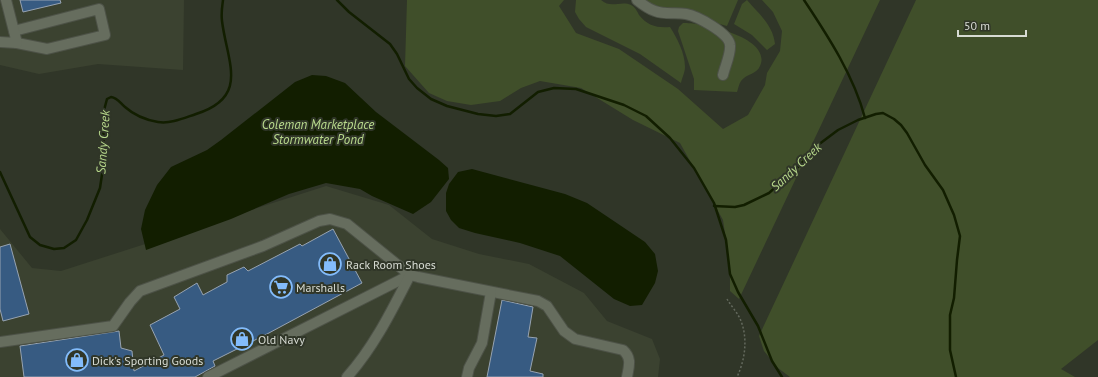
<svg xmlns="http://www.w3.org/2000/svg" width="1098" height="377" viewBox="0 0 1098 377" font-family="'PT Sans',sans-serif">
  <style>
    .built { fill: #3b4230 }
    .green { fill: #404f2a }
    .water { fill: #121e00 }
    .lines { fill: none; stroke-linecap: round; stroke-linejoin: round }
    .stream { stroke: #121e00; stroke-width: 2.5 }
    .building { fill: #375b82; stroke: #97a3b1 }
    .minor-casing { stroke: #4d5247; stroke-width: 12 }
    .path { stroke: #63695d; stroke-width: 1.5; stroke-dasharray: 2 2; stroke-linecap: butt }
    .minor { stroke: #666d5e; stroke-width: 10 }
    .labels { text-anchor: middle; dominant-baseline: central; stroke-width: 4; stroke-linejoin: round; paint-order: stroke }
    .poi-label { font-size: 12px; fill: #d7dbd3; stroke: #303628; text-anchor: start }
    .water-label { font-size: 13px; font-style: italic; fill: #b8d98c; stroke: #303628 }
  </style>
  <rect width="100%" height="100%" fill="#303628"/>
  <g class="built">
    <polygon points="0,0 184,0 183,70 98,64 39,74 0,65"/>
    <polygon points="326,186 389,205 432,239 479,254 529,264 584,293 607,321 652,339 660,359 658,377 0,377 0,229 32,268 61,271"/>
  </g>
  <g class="green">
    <polygon points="407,0 564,0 559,6 576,33 619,49 678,89 723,129 748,115 765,85 767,73 780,51 782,31 773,12 762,0 880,0 739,299 730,291 730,267 723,220 680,143 633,120 581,88 540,81 521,88 500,101 471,105 447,101 429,93 405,66"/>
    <path d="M576 0H601C611 9 621 0 631 5 635 7 637 11 639 15 648 26 657 28 670 27 677 38 685 53 685 67 685 72 682 78 681 83L640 54 586 27 579 19 575 12Z"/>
    <polygon points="637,0 738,0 727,26 689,16 675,18"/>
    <path d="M747 0C759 14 773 25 775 44L767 50 752 35 734 24 742 4Z"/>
    <polygon points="916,0 1098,0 1098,340 1061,369 1075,377 790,377 778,368 764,351 759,336"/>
    <path d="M683 23C700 22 773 37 760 66 757 74 746 74 741 81 739 84 738 89 737 92L694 90V79L678 31 679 27Z"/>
  </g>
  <g class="water">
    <polygon points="312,75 326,76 345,83 376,112 439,160 448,168 449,179 431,202 413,214 372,196 360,189 326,183 289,194 231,219 146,250 141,229 145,210 157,185 171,167 207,150 221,140 295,82"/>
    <polygon points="472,169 565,194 587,203 645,242 655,254 658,271 655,283 642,305 630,306 614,299 560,256 520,243 475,233 459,228 451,220 446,211 446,193 449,184 458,172"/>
  </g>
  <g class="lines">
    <g class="stream">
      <polyline points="337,0 349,12 390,44 397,54 409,79 417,88 431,99 447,106 478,114 496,116 510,114 538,92 554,88 576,89 624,105 646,116 670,138 694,168 714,203 726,240 730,274 738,292 758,326 772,361 782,377"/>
      <path d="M804 0C828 36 854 76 865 118"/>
      <path d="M0 172 30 237 40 245 54 249 64 248 76 240 87 220 100 188 104 161 103 114 107 99 111 97C118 98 120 103 125 107 134 115 146 120 158 122 171 124 184 118 196 114 250 97 227 62 222 21 221 14 222 7 223 0"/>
      <polyline points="714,206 735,207 744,205 769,193 798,167 818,145 838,130 858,120 876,114 883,113 894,119 901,125 907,133 925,165 943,190 954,215 960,236 957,260 954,298 950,315 950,350 956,377"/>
    </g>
  </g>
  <g class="building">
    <polygon points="20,0 60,0 61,3 23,12"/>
    <polygon points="333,229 362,283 267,334 213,361 215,366 195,377 24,377 20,346 119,331 121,348 132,351 134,371 164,355 150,325 180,309 174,297 197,283 203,295 227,282 227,275 244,267 248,271 300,244 302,246"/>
    <polygon points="10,244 29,314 3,321 0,309 0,247"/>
    <polygon points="502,300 533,307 528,337 537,338 530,371 543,374 543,377 487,377"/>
  </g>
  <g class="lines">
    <g class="minor-casing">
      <g id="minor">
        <path d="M637 0C642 4 649 9 655 11 665 15 676 12 686 14 697 16 729 33 730 45 731 54 725 66 723 75"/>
        <polyline points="14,31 99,9 105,35 47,49 17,43"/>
        <polyline points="0,42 17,43 6,0"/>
        <polyline points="0,342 113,326 130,302 140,291 263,246 319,221 330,219 347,224 410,275 208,377"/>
        <path d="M347 377C374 347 392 310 410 275L418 277 538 301 547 306 564 331 575 339 623 350C632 358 629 366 627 377"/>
        <polyline points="467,377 469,368 482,343 491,292"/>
      </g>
    </g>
    <path class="path" d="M727 299C731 306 738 313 741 321 748 339 745 360 737 377"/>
    <use href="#minor" class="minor"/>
  </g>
  <defs>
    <g id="shop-ring" transform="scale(1.15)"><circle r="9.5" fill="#303628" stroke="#83bcfb" stroke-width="1.5"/><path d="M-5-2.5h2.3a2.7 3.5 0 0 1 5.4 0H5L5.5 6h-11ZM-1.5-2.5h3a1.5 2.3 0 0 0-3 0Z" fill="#83bcfb"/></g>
    <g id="supermarket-ring" transform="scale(1.15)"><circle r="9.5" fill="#303628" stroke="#83bcfb" stroke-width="1.5"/><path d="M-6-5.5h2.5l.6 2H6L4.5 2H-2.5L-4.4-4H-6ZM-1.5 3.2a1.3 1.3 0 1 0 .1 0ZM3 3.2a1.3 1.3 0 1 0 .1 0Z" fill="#83bcfb"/></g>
  </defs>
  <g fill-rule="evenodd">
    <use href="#shop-ring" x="330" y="264"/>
    <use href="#supermarket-ring" x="281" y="287"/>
    <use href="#shop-ring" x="242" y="339"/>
    <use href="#shop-ring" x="77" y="360"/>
  </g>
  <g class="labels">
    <g class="poi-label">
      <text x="346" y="264">Rack Room Shoes</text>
      <text x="296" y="287">Marshalls</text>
      <text x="258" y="339">Old Navy</text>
      <text x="92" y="360">Dick's Sporting Goods</text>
    </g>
    <g class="water-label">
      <text x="318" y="124">Coleman Marketplace<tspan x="318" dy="15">Stormwater Pond</tspan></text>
      <text transform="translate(103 142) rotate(-86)">Sandy Creek</text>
      <text transform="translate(796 167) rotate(-43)">Sandy Creek</text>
    </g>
  </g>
  <path d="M958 30v6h68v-6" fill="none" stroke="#d7dbd3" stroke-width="2"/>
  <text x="964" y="30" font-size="12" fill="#d7dbd3" stroke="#303628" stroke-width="3" paint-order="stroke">50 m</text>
</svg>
